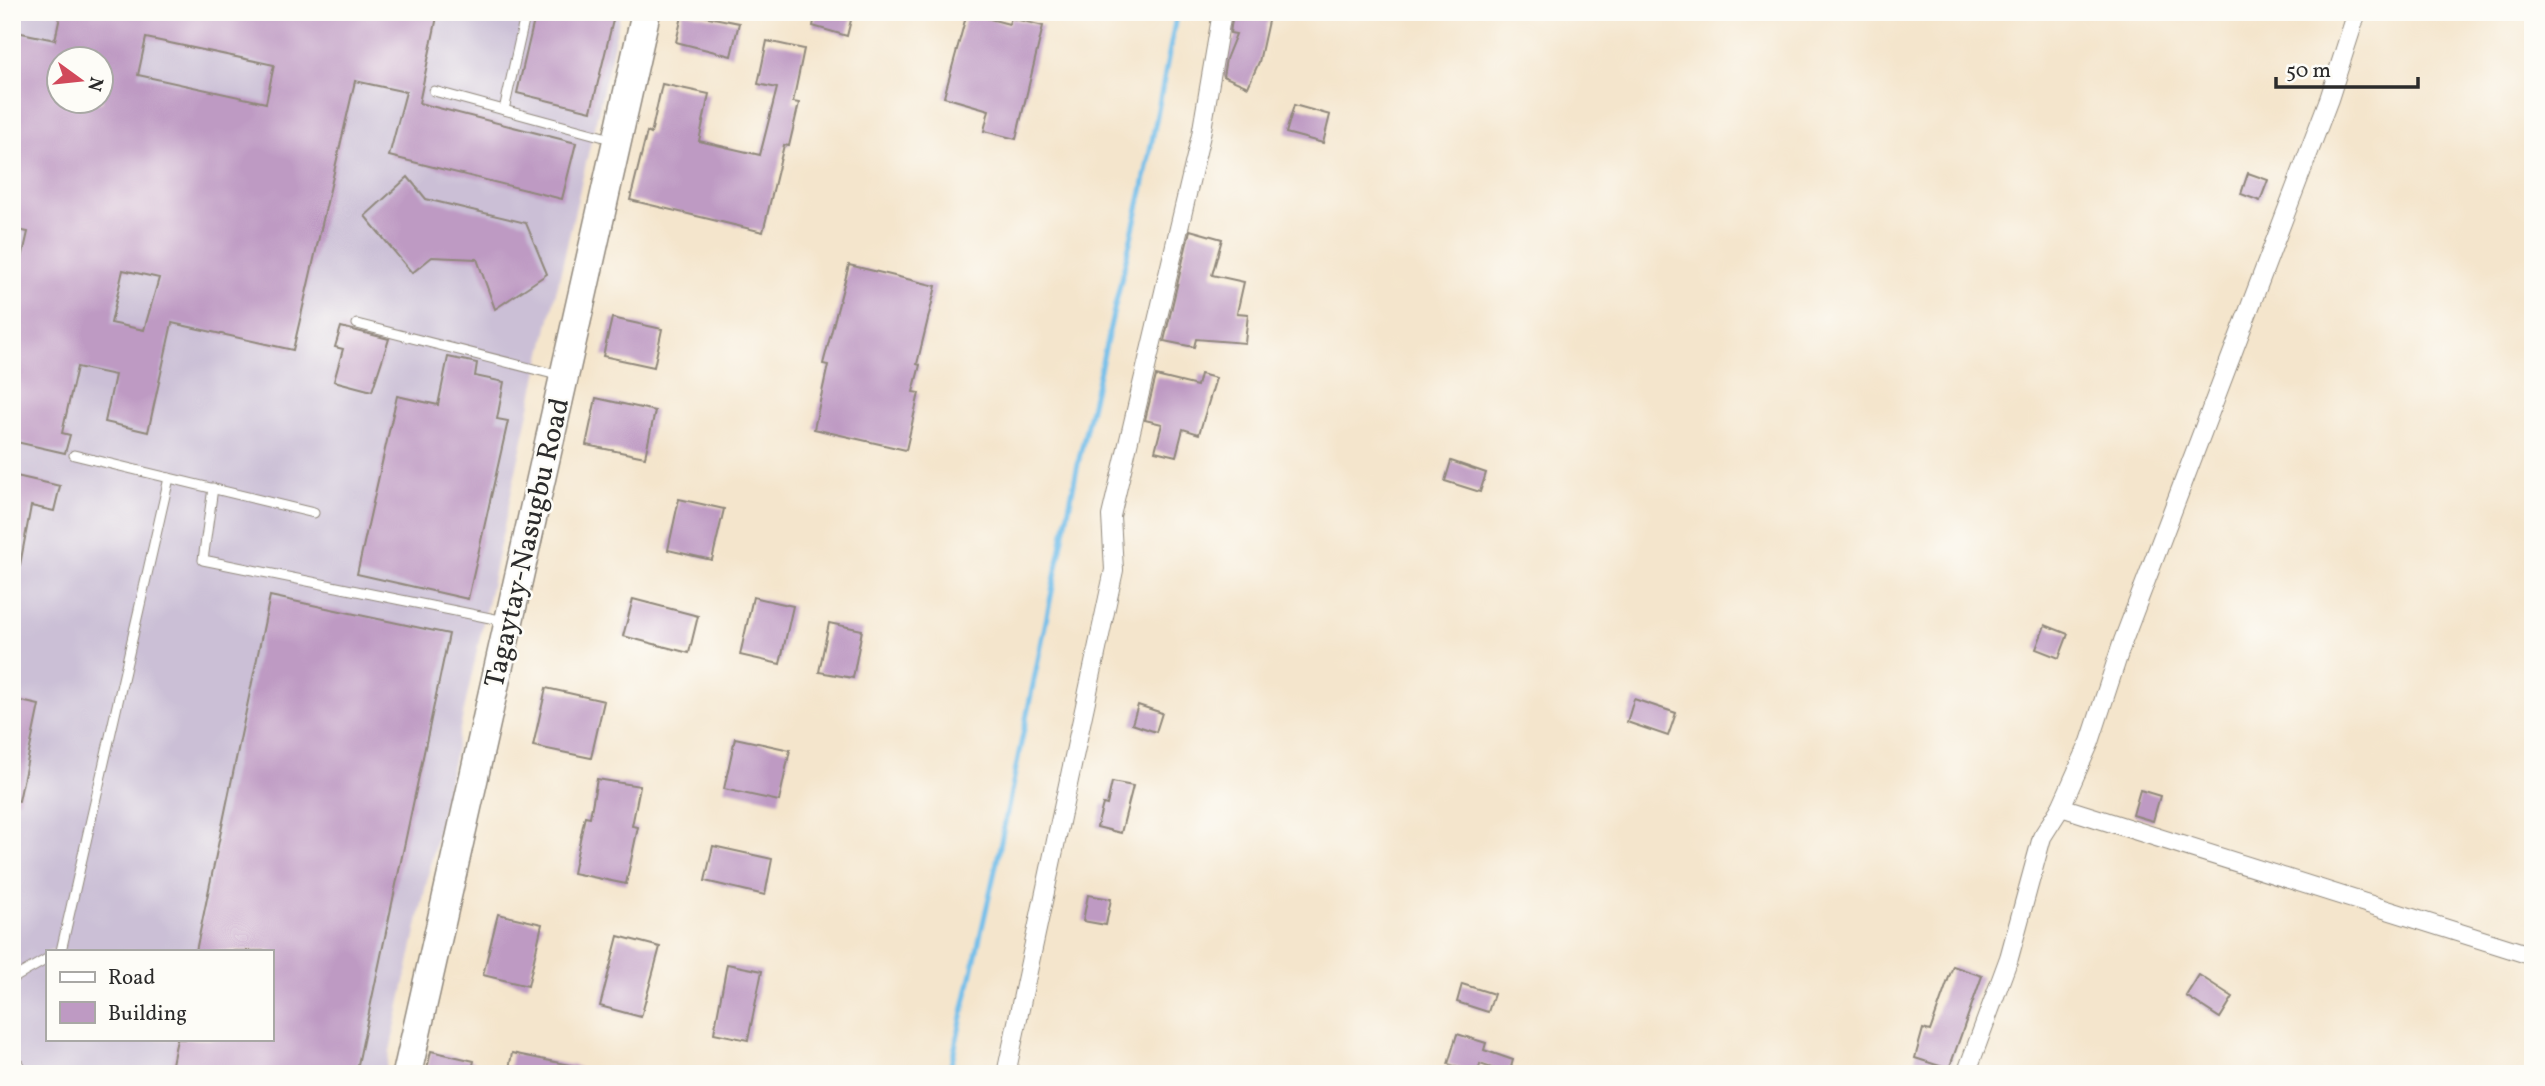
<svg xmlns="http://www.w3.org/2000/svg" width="2545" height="1086" viewBox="0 0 2545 1086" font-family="Vollkorn,serif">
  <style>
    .industrial { fill: #cbbfd6; fill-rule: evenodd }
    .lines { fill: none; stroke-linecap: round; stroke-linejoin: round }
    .stream { stroke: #70beea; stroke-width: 5 }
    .building { fill: #be9ac3; fill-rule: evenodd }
    .lane-casing { stroke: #90887c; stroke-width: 11 }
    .street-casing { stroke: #90887c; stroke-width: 20 }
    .primary-casing { stroke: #90887c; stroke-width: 31 }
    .lane { stroke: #fff; stroke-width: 9 }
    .street { stroke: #fff; stroke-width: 18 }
    .primary { stroke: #fff; stroke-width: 28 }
    .labels { text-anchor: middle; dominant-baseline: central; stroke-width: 5; stroke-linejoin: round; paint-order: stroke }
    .street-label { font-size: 28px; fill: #2b2b2b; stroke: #fdfcf7 }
  </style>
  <rect width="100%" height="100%" fill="#fdfcf7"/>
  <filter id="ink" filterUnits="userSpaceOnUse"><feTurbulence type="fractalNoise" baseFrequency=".0143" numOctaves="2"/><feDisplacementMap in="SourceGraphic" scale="14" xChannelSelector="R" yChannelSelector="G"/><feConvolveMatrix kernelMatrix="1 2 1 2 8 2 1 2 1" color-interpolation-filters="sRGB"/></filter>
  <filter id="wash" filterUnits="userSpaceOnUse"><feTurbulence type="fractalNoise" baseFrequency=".00686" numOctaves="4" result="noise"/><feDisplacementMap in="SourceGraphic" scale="28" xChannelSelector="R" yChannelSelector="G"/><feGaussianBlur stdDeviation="1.57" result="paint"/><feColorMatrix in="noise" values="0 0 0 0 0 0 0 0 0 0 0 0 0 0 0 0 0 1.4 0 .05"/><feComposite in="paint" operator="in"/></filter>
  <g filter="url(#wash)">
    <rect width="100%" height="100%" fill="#f4e5cc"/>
    <path class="industrial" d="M12 12H621L538 370 385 1074H12ZM60 60H102V102H60ZM47 951H271V1039H47Z"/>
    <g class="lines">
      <polyline class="stream" points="949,1074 996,866 1079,459 1143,187 1177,12"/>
    </g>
    <g id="blocks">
      <g class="building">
        <path d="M61 12H438L419 103 576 143 562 199 389 156 406 92 355 81 293 350 172 323 148 432 105 422 115 375 77 367 62 433 70 435 65 453 12 441V303L28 232 12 229V31L55 40ZM146 38 274 65 266 103 138 75ZM60 60H102V102H60ZM123 270 159 278 144 330 111 323Z"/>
        <polygon points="536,12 615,12 591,111 517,93"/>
        <polygon points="683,12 739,23 731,56 676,42"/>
        <polygon points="816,12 853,12 847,36 813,26"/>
        <polygon points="1233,12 1270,12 1259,62 1248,87 1223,76 1226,59 1236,34 1230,33"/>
        <polygon points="967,13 1009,24 1011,18 1043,26 1016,139 984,131 989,110 944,97"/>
        <polygon points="767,41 804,49 793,102 799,103 789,146 784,145 763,232 630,200 647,132 651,134 662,84 709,94 699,141 760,155 777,88 758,84"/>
        <polygon points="1294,105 1330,115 1323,143 1286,133"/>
        <polygon points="2248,173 2268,180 2260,201 2241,194"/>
        <polygon points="408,177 426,199 526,223 547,274 495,309 477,259 432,257 412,273 365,216"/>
        <polygon points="1190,230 1222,239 1212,275 1244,282 1237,313 1248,314 1245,343 1196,339 1194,347 1164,341"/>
        <polygon points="849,265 936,286 917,364 920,365 913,392 919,393 906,450 814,429 828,365 823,364"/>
        <polygon points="612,318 662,329 654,367 603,356"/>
        <polygon points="341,327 389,339 372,391 334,381 343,349 335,347"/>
        <polygon points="448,357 477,363 475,376 504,382 497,419 508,421 468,599 357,574 397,396 438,405"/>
        <polygon points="1200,374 1216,378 1199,434 1183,429 1176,456 1155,451 1162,424 1145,420 1156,376 1197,386"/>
        <polygon points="596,398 655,411 645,457 586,445"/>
        <polygon points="1451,461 1486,473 1480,492 1445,481"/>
        <polygon points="12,475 60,486 54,511 31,506 20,565 12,564"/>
        <polygon points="679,499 724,509 712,560 668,550"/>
        <polygon points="270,596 449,634 356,1074 170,1074 177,1039 271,1039 271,951 196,951"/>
        <polygon points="753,597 793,606 780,664 740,655"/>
        <polygon points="633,599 698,616 689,653 623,636"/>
        <polygon points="829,623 862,630 853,678 819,672"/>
        <polygon points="2045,625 2068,634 2059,658 2036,649"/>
        <polygon points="546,688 604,701 591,758 533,746"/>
        <polygon points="12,699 39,705 19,801 12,800"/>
        <polygon points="1634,699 1676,713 1668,736 1627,722"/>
        <polygon points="1138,705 1162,713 1156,732 1132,724"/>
        <polygon points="735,738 790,750 779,801 724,789"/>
        <polygon points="597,779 640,786 632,826 638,827 626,884 573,873 585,816 590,817"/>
        <polygon points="1112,782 1133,786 1121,833 1097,827 1103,804 1107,805"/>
        <polygon points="2140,790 2160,796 2153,821 2133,815"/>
        <polygon points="713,846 772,859 765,895 705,881"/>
        <polygon points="1088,895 1111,899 1106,925 1083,921"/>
        <polygon points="498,914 542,924 528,986 483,975"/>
        <polygon points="618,936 660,947 641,1017 600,1006"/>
        <polygon points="727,964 762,971 748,1040 714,1033"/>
        <polygon points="1953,966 1982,976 1949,1069 1915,1058 1923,1029 1930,1031"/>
        <polygon points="2199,975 2233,997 2220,1018 2186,996"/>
        <polygon points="1462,984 1494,994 1488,1012 1457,1002"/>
        <polygon points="1457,1034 1486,1043 1484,1050 1513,1060 1509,1074 1480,1064 1478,1073 1448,1064"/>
        <polygon points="431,1051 474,1061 471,1074 426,1074"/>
        <polygon points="512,1053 579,1067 579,1074 508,1074"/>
      </g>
    </g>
  </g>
  <g filter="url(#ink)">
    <use href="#blocks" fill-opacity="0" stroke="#90887c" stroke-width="2"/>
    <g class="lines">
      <g class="lane-casing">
        <g id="lane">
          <polyline points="526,12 504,110 615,140"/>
          <polyline points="434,91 504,110"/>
          <polyline points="357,324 561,376"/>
          <polyline points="74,455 314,513"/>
          <polyline points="213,488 203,560 505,621"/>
          <polyline points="61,951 169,478"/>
          <polyline points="12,979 47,959"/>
          <polyline points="12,1053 24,1074"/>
        </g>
      </g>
      <g class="street-casing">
        <g id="street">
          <polyline points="2061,807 2533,956"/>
          <polyline points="1006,1074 1114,570 1111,516 1201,135 1222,12"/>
          <polyline points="1966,1074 2009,958 2042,837 2061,807 2090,742 2123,641 2329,99 2357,12"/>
        </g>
      </g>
      <g class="primary-casing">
        <polyline id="primary" points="407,1074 646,12"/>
      </g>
      <use href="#lane" class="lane"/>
      <use href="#street" class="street"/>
      <use href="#primary" class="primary"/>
    </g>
  </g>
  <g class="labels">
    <g class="street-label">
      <text transform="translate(528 543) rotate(-77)">Tagaytay-Nasugbu Road</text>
    </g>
  </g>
  <rect width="2545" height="1086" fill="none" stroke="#fdfcf7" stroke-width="42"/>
  <rect x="46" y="950" width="228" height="91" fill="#fdfcf7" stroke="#a9a8a5" stroke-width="2"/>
  <rect x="60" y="972" width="35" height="10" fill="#ffffff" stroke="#a9a8a5" stroke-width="2"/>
  <text x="108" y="984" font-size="21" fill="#2b2b2b">Road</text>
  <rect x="60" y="1002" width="35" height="21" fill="#be9ac3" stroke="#a9a8a5" stroke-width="2"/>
  <text x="108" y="1020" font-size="21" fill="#2b2b2b">Building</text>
  <g transform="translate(80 80) rotate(105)"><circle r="33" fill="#fdfcf7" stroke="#a9a8a5" stroke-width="2"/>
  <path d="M0-5L12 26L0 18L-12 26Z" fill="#d1495b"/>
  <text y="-10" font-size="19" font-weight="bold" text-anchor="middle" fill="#2b2b2b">N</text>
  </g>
  <path d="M2276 77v10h142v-10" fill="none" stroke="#2b2b2b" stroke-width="3.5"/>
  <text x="2286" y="77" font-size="21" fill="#2b2b2b" stroke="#fdfcf7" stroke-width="5" paint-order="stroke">50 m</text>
</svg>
